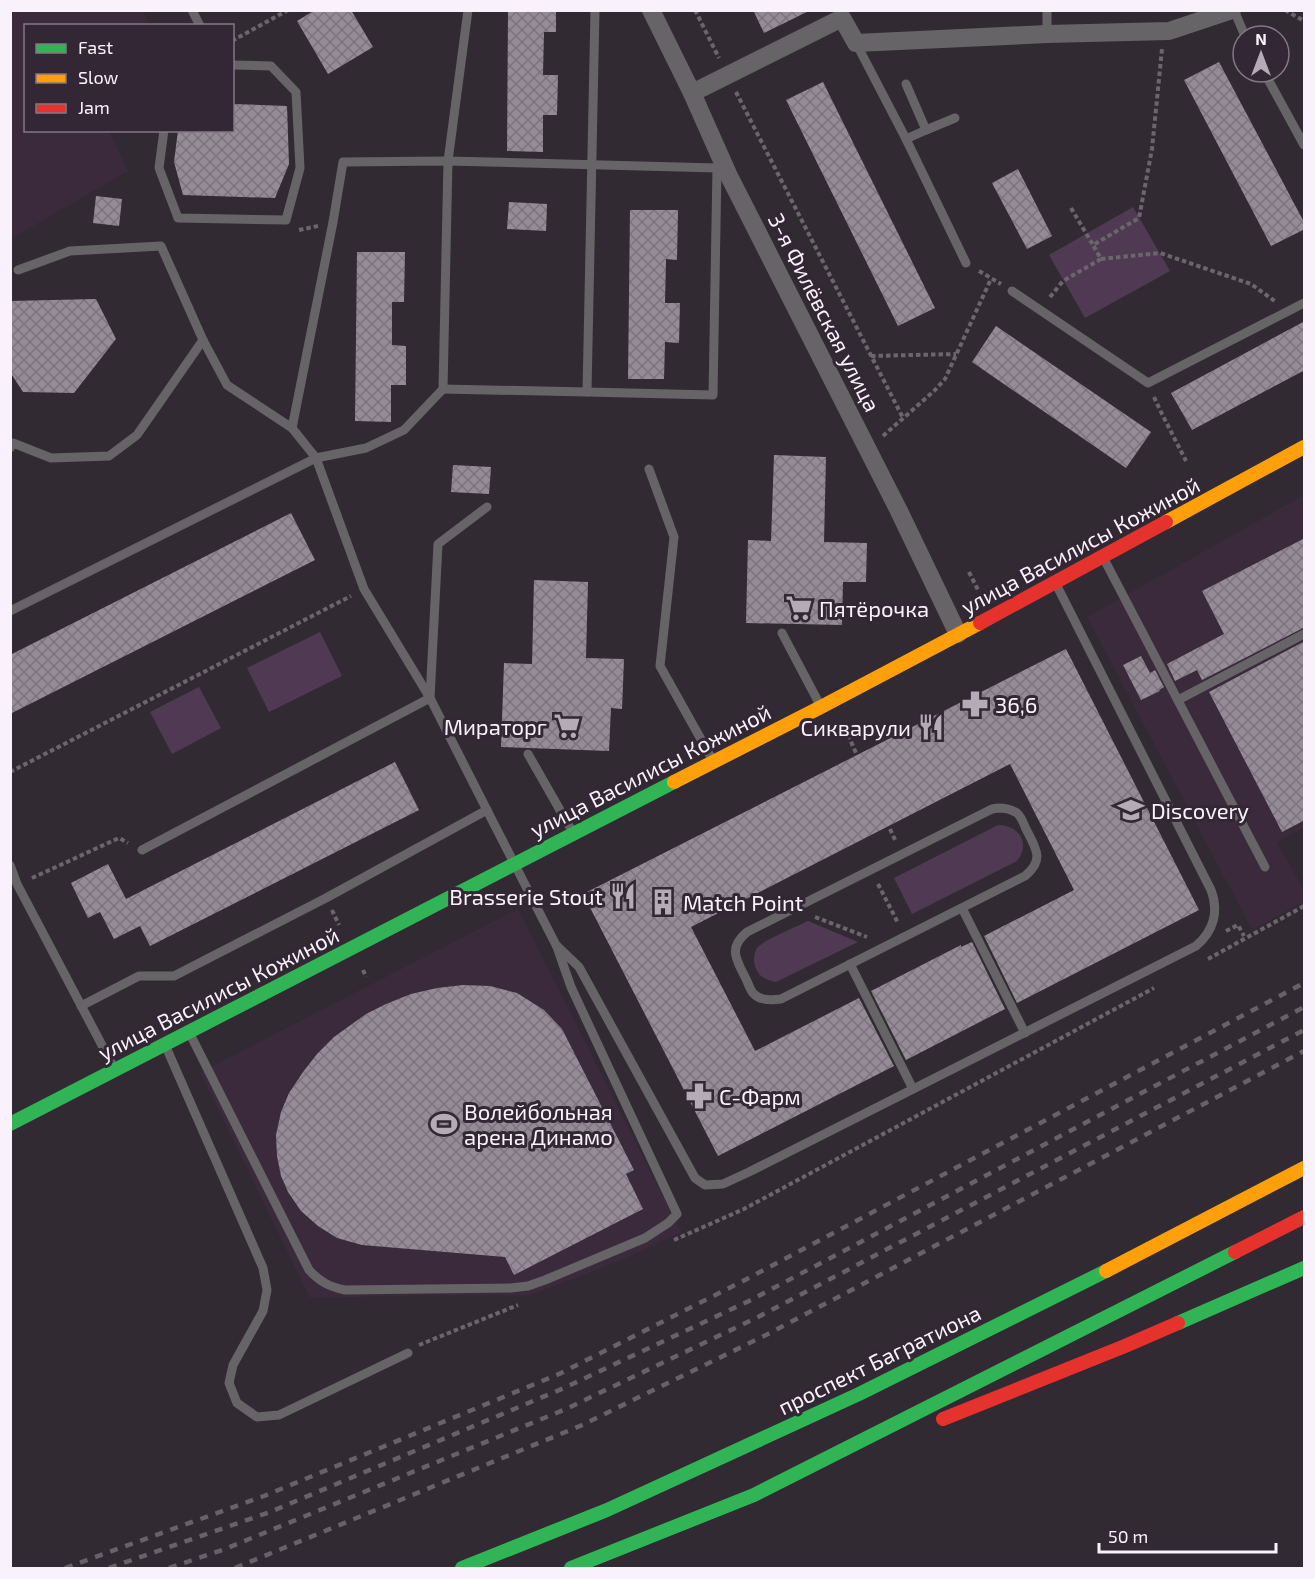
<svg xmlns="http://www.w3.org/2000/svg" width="1315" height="1579" viewBox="0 0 1315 1579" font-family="'Exo 2',sans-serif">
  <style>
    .built { fill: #3a2a3c }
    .green { fill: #4f3953 }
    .building { fill: url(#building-cross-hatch) }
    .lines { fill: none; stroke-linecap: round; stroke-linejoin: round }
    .path { stroke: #6b666b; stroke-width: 4; stroke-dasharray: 4.5 3; stroke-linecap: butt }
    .lane { stroke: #676468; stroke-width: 9 }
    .street { stroke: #676468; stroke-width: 18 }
    .fast { stroke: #30b455; stroke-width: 14 }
    .slow { stroke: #ff9f0a; stroke-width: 14 }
    .jam { stroke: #e5322d; stroke-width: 14 }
    .rail { stroke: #676268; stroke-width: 4.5; stroke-dasharray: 8 8; stroke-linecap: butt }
    .labels { text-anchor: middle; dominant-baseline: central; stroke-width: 6; stroke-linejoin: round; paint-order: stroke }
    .street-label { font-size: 22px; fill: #f9f1fb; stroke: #332735 }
    .poi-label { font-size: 22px; fill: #f9f1fb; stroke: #332735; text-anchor: start }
  </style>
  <defs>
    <pattern id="building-cross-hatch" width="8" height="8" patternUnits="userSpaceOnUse" patternTransform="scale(1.5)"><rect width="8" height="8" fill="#958b96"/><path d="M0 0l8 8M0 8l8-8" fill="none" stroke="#7b747c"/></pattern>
  </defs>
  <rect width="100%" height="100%" fill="#312a32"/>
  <g class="built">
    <polygon points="10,11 143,11 150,25 26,26 26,130 109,131 128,171 11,239"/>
    <polygon points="1304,495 1304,828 1277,842 1304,890 1304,902 1252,930 1087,617"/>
    <polygon points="518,909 681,1232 629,1257 531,1295 451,1295 310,1298 200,1072"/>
  </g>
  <g class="green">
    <polygon points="1133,207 1170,271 1085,318 1049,255"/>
    <polygon points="320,632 342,676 269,712 247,668"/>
    <polygon points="199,687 221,728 172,754 150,712"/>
    <path d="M998 825C1019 825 1031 844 1017 861L912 914 894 878Z"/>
    <path d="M808 921 858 942 776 982C766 980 758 977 755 966 753 960 754 953 757 948 762 941 798 926 808 921Z"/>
  </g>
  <g class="building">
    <polygon points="315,10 351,10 373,47 328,74 297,21"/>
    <polygon points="508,10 556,10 556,32 544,32 543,75 558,75 557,115 543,115 543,152 507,151"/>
    <polygon points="753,10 811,10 764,33"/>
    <polygon points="1219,62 1305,224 1305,229 1271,246 1184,80"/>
    <polygon points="823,82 935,308 898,326 786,100"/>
    <polygon points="232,104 287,106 289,164 275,198 183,195 174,162 178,130 232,130"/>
    <polygon points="1018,169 1052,236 1027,249 992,183"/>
    <polygon points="96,196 122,199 119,226 93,223"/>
    <polygon points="509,202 547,204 546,231 507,229"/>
    <polygon points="630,210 678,210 677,260 666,259 665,303 680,303 679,343 665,342 664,379 628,379"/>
    <polygon points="357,252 405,252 404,302 392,302 392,345 406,346 406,385 391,385 391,422 355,421"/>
    <polygon points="96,299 116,339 74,393 23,392 10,372 10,301"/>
    <polygon points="1305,321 1305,370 1192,430 1171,393"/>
    <polygon points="996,326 1151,432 1126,468 972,362"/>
    <polygon points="774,455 826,457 824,542 867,543 866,582 843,582 842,625 746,623 748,540 771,541"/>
    <polygon points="453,465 491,467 489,494 451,492"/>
    <polygon points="291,513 315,560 10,714 10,655"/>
    <polygon points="1305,538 1305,627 1202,680 1197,670 1175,681 1167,664 1224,634 1202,591"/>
    <polygon points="534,580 588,582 586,658 624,659 622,709 611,708 609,751 501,747 504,663 532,664"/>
    <polygon points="1305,641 1305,820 1282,832 1209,692"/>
    <polygon points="1066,649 1199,910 1017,1003 984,936 1074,890 1010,764 691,927 755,1051 859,998 894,1066 718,1156 583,894"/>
    <polygon points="1141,656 1150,673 1155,670 1164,687 1159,690 1160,691 1141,700 1123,665"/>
    <polygon points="395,762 419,810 150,946 140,926 114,939 100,912 88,918 71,883 108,864 126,899"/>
    <polygon points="972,942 1005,1009 906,1060 871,991 961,945 961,947"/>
    <polygon points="463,985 490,986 517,993 544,1010 562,1029 634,1170 626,1174 643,1209 514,1275 505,1257 362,1245 337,1238 318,1226 301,1211 288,1192 281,1176 277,1156 276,1135 281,1112 289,1093 303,1072 317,1054 334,1037 366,1014 386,1004 411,994 437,988"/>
  </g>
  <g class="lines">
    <g class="path">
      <polyline points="695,10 719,58"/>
      <polyline points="1285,10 1304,21"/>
      <polyline points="232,41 288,10"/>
      <polyline points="736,92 903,418"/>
      <polyline points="1071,208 1093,245 1139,218 1152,149 1162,49"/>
      <polyline points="299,230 318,226"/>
      <polyline points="1101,259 1160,253 1251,284 1276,302"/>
      <polyline points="979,271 1001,284"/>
      <polyline points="1050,297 1063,281 1101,259 1093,245"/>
      <polyline points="871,356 956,354"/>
      <polyline points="1154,397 1162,414 1186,461"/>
      <polyline points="883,436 934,391 945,379 991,279"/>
      <polyline points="969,572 979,592"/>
      <polyline points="845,728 856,753"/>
      <polyline points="10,772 351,596"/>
      <polyline points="890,829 896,842"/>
      <polyline points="32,878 119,838 128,843"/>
      <polyline points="878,884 898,923"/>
      <polyline points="332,910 339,925"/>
      <polyline points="815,917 867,937"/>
      <polyline points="1226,931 1238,925 1244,936"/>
      <polyline points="1208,959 1304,906"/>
      <polyline points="363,970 366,977"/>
      <polyline points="674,1240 744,1209 1154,988"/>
      <polyline points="419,1345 518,1305"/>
    </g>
    <g class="lane">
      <polyline points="192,10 200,26"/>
      <polyline points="1047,10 1047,34"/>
      <polyline points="1234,10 1245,36"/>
      <polyline points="856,43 906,139 966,263"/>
      <polyline points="1264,72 1304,145"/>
      <polyline points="164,130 159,168 178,218 286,220 300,168 296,92 271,66 232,65"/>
      <polyline points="926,130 955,118"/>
      <polyline points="906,139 926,130 906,84"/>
      <path d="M726 173 717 168 448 161 343 162 333 222 292 428 316 458 364 589 430 698 493 822 556 945 579 967 695 1178 705 1185 723 1184 749 1172 1196 946C1214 931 1219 911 1211 890L1057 586"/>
      <polyline points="1012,291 1148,383 1304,303"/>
      <polyline points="203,340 227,385 292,428"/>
      <polyline points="443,389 587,392 595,10"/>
      <polyline points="587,392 713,395 717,168"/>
      <polyline points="10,448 13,443 51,458 109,456 137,435 203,340 161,246 70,251 18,270"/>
      <polyline points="649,469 674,537 660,666 712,759"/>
      <polyline points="1104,559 1265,867"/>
      <polyline points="10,611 316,458 366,448 404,430 443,389 448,161 468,10"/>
      <polyline points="782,633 820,705"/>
      <polyline points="1178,700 1304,634"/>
      <polyline points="528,754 572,831"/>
      <path d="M998 808C1004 808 1011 809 1017 813 1021 816 1024 824 1026 829 1036 848 1045 860 1025 876L781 999C773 1000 760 1001 754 994 750 991 748 982 745 977 736 959 728 948 747 932L992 809Z"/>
      <polyline points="142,850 430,698 438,544 487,507"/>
      <polyline points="10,865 17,884 114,1068"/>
      <polyline points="962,908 1025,1033"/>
      <polyline points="850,964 913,1089"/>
      <polyline points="81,1006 139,976 174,976 326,898 487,810"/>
      <path d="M190 1034 309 1270C320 1282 330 1287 345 1290L511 1288 528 1286 545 1280 645 1238 668 1223 677 1214 571 987 557 947"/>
      <polyline points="166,1047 263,1268 267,1290 263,1311 233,1365 229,1383 237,1403 257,1417 279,1415 408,1353"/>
    </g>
    <g class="street">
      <polyline points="651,10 692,93 728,174 899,511 958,634"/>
      <polyline points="692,93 842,18 856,43 1047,34 1169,31 1232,10"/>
    </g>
    <g class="fast">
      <polyline points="10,1124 674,782"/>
      <polyline points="1178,1323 1304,1268"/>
      <polyline points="462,1568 607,1510 859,1394 1106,1271"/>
      <polyline points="571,1568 754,1495 1235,1252"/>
    </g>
    <g class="slow">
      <polyline points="1166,522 1304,447"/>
      <polyline points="674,782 821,707 980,623"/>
      <polyline points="1106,1271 1304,1168"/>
    </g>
    <g class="jam">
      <polyline points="980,623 1166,522"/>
      <polyline points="1235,1252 1304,1217"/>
      <polyline points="943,1419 1125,1346 1178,1323"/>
    </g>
    <g class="rail">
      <polyline points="65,1568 264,1496 559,1374 741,1282 1304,983"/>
      <polyline points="109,1568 270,1512 564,1388 751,1300 1304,1007"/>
      <polyline points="169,1568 225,1549 566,1409 758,1317 1304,1030"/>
      <polyline points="235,1568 580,1426 768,1334 1304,1051"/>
    </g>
  </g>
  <defs>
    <g id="supermarket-bare" transform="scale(2.07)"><path d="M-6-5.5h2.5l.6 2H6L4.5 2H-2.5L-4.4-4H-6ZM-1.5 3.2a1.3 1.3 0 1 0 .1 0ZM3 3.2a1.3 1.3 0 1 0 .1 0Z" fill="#b3abb5" stroke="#332735" stroke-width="2.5" paint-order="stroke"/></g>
    <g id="pharmacy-bare" transform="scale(2.07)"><path d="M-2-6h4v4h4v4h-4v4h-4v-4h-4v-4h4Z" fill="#b3abb5" stroke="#332735" stroke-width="2.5" paint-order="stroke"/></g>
    <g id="restaurant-bare" transform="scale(2.07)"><path d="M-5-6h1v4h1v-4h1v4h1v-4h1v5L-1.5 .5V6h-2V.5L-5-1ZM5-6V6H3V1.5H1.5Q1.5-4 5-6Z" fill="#b3abb5" stroke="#332735" stroke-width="2.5" paint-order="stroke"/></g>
    <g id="school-bare" transform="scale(2.07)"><path d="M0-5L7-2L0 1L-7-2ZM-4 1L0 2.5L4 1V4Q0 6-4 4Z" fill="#b3abb5" stroke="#332735" stroke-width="2.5" paint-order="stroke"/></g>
    <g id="building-bare" transform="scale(2.07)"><path d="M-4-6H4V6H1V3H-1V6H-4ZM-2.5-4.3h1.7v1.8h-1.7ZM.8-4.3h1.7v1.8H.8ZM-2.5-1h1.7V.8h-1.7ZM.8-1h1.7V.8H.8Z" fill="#b3abb5" stroke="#332735" stroke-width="2.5" paint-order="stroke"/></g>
    <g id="stadium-bare" transform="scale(2.07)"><path d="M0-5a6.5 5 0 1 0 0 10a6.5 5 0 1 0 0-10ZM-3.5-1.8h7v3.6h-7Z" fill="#b3abb5" stroke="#332735" stroke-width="2.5" paint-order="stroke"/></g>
  </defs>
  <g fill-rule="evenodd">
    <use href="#supermarket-bare" x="799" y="608"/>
    <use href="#pharmacy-bare" x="975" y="704"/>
    <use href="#supermarket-bare" x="567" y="726"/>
    <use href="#restaurant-bare" x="931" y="727"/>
    <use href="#school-bare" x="1131" y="810"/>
    <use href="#restaurant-bare" x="623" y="896"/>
    <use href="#building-bare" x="663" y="902"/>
    <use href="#pharmacy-bare" x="699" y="1096"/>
    <use href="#stadium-bare" x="444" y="1124"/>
  </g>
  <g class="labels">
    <g class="street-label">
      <text transform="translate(825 312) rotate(63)">3-я Филёвская улица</text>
      <text transform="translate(1080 545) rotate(-28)">улица Василисы Кожиной</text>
      <text transform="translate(650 770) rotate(-27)">улица Василисы Кожиной</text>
      <text transform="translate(218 993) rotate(-27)">улица Василисы Кожиной</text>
      <text transform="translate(879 1359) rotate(-26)">проспект Багратиона</text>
    </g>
    <g class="poi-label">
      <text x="819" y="608">Пятёрочка</text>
      <text x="995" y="704">36,6</text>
      <text x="547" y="726" text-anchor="end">Мираторг</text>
      <text x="911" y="727" text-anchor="end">Сикварули</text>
      <text x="1151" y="810">Discovery</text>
      <text x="603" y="896" text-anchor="end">Brasserie Stout</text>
      <text x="683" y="902">Match Point</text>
      <text x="719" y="1096">C-Фарм</text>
      <text x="464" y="1111">Волейбольная<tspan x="464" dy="25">арена Динамо</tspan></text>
    </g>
  </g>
  <rect width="1315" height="1579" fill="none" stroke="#f9f1fb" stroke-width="24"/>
  <rect x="24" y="24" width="210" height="108" fill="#332735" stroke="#827884" stroke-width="1.5"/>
  <rect x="36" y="44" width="30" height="9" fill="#30b455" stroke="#827884" stroke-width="1.5"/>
  <text x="78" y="54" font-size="18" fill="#f9f1fb">Fast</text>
  <rect x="36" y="74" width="30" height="9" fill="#ff9f0a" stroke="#827884" stroke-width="1.5"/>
  <text x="78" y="84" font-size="18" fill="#f9f1fb">Slow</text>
  <rect x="36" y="104" width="30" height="9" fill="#e5322d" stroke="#827884" stroke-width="1.5"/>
  <text x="78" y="114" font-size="18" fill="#f9f1fb">Jam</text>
  <g transform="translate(1261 54)"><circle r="28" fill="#332735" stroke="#827884" stroke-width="1.5"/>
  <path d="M0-4.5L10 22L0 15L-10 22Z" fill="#b3abb5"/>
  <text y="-9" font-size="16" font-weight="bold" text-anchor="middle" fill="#f9f1fb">N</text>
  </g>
  <path d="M1099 1543v9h177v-9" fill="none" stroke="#f9f1fb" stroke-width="3"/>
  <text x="1108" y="1543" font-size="18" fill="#f9f1fb" stroke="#332735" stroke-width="4.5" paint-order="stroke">50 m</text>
</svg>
